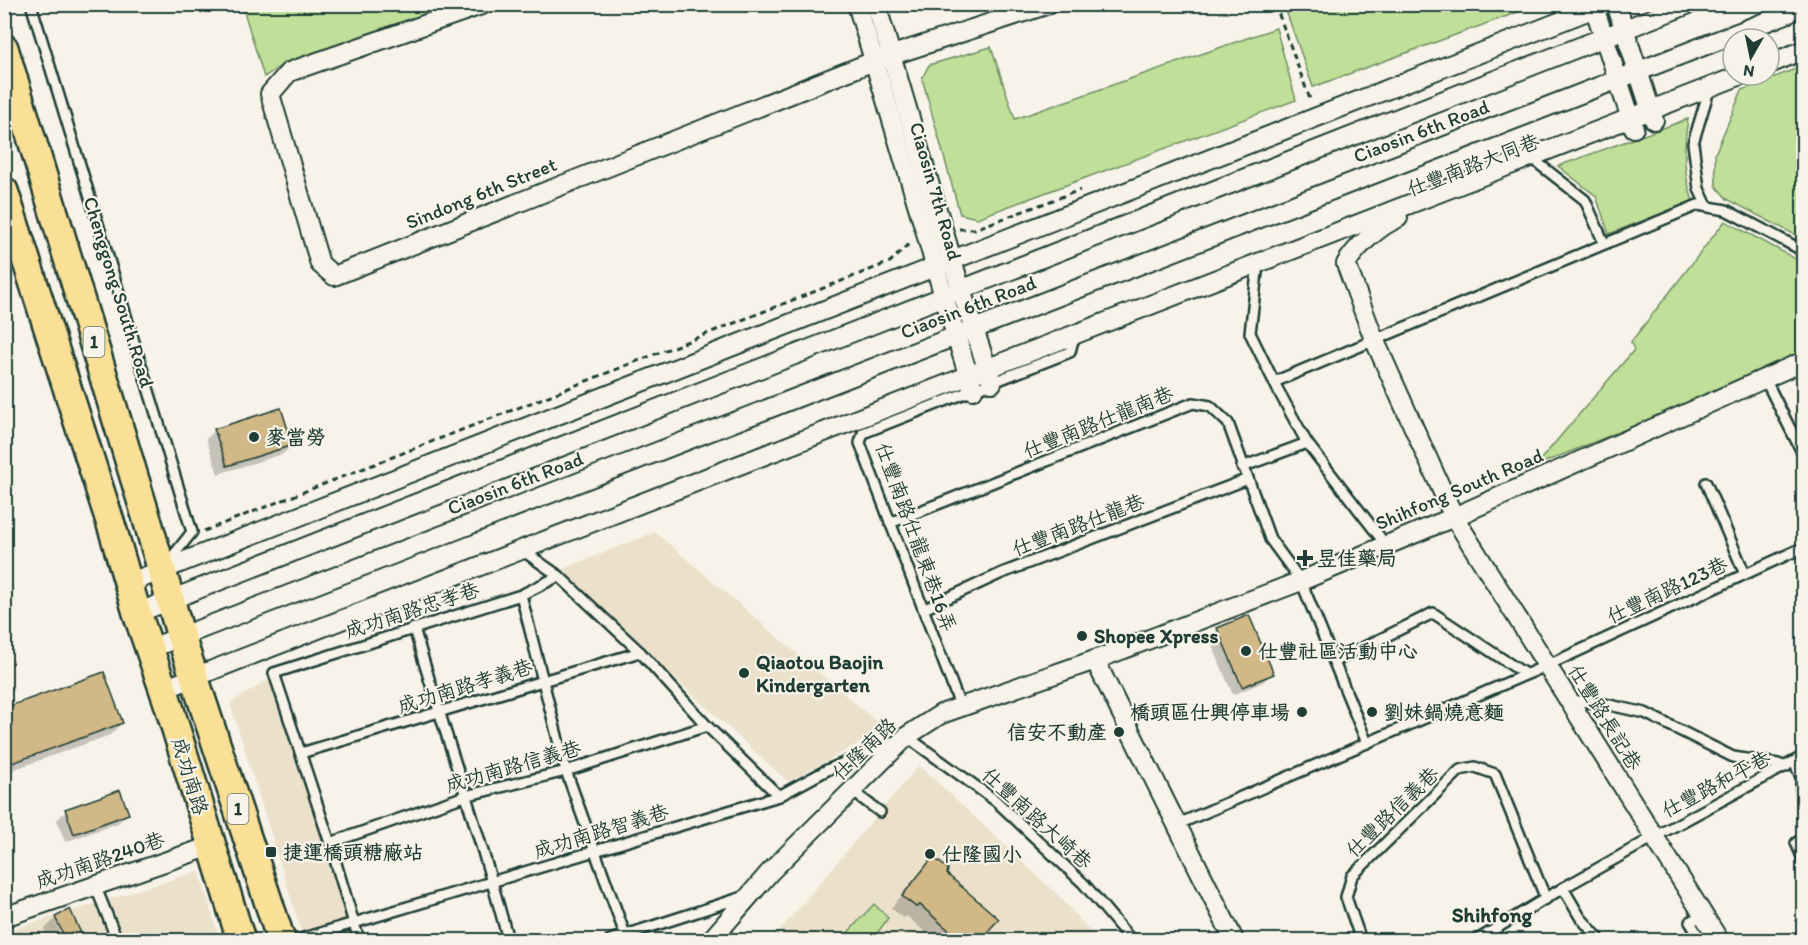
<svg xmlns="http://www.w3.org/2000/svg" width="1808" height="945" viewBox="0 0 1808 945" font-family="Itim,'LXGW WenKai TC',sans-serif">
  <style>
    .built { fill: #ebe1cb }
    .green { fill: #c0e099; stroke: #708e66; stroke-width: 1.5 }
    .shadow { fill: #0003 }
    .building { fill: #d0b887; stroke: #1f3d34; stroke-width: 1.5 }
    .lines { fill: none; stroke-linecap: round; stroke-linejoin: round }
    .service-casing { stroke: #1f3d34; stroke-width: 14 }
    .minor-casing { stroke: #1f3d34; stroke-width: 22 }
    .primary-casing { stroke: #1f3d34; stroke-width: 32 }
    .path { stroke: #1f3d34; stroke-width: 3; stroke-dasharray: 6 4.5; stroke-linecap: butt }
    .service { stroke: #f7f3e8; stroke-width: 9 }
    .minor { stroke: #f7f3e8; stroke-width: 18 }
    .primary { stroke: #fadf96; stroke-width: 27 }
    .poi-dot { fill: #1f3d34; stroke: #f7f3e8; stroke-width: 2 }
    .labels { text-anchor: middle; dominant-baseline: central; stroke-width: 4.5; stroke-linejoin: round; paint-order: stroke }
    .shield { fill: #f7f3e8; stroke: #60746a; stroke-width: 1.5 }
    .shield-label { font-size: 18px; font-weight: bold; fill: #1f3d34 }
    .street-label { font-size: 20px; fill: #1f3d34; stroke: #f7f3e8 }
    .poi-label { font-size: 20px; font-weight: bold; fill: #1f3d34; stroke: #f7f3e8; text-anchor: start }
    .neighbourhood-label { font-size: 21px; font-weight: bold; fill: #1f3d34; stroke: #f7f3e8 }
  </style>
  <rect width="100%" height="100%" fill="#f7f3e8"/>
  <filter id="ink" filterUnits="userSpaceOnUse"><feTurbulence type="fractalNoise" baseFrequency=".0167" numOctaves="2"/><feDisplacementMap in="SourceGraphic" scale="12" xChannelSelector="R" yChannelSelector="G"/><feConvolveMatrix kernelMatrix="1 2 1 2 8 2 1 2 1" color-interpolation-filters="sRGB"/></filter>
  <g filter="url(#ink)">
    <g class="built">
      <polygon points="655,532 885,729 788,782 558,571"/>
      <polygon points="273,677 352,940 304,940 230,703"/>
      <polygon points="919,765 1060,897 1098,940 772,940"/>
      <polygon points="199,871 220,940 19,940 14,929"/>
    </g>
    <g class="green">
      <polygon points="242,5 242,4 455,5 282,65 264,77"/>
      <polygon points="1284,5 1284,4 1534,5 1529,8 1313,87"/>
      <polygon points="1276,28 1296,100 977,218 960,214 922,78 929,65 991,47 1015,119"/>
      <polygon points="1803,66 1803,239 1727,199 1716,186 1715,154 1742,90"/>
      <path d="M1688 119C1683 149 1683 173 1693 201L1609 234 1596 196 1558 166Z"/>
      <polygon points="1725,221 1796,259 1803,267 1803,346 1791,362 1535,466 1634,350 1631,342"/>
      <polygon points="874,904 888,918 876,935 900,940 841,940"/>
    </g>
    <g class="shadow">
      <polygon points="215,430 292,445 283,454 218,474 206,439"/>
      <polygon points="1218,629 1272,673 1263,682 1233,695 1209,638"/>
      <polygon points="4,710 122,723 110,735 4,773"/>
      <polygon points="66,811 127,814 118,823 65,842 57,820"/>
      <polygon points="933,859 946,875 997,920 978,940 934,940 907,916 903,918 891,908"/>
      <polygon points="70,911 82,940 66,940 58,921 56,922 63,940 48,940 44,930 56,918"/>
    </g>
    <g class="building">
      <polygon points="281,408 293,445 227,466 214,429"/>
      <polygon points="1249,615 1274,674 1242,687 1217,628"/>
      <polygon points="104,672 123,723 4,766 4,708"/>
      <polygon points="120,790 129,814 74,834 65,809"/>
      <polygon points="933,857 948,869 947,874 999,919 980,940 960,940 920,905 916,907 902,896"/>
      <polygon points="70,909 84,940 66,940 55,917"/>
    </g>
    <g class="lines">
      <g class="service-casing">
        <g id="service">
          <polyline points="31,4 192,532 165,566"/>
          <polyline points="1539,164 1585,200 1604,243"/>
          <polyline points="1707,206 1699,189 1693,143 1710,87"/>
          <polyline points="1258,264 1250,333 1278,390 1307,443 1386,545"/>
          <polyline points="1765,379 1804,456"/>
          <polyline points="1274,382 1698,205 1726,210 1798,248 1804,255"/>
          <polyline points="1242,467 1307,443"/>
          <polyline points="1706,483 1745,574"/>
          <polyline points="890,523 1193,403 1210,406 1228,423 1270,539 1301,581 1367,743"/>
          <polyline points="522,550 559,576 640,652 707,726 779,796"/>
          <polyline points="521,595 566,771 627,940"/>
          <polyline points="924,609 1002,573 1248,479"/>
          <path d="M414 628C444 733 481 835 508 940"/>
          <polyline points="1334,662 1433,613 1525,674"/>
          <polyline points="1570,700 1605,704 1645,713 1733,757 1778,764 1786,767"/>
          <polyline points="961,708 860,443 863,433 1070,352 1074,336"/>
          <polyline points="906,736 996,801 1084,884 1131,940"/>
          <polyline points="301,753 640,652"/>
          <polyline points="1794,762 1801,777 1801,790 1804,797"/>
          <polyline points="852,791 880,812"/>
          <polyline points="1176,825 1546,666 1804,547"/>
          <polyline points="1804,838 1796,843 1804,861"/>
          <polyline points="330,843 465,796 566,771 707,726"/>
          <polyline points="95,885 117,940"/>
          <polyline points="1563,888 1580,917 1600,940"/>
          <polyline points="297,940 779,796 827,770 894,742"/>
          <polyline points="359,940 330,843 274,673 521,595 559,576"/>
          <polyline points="610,940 743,897"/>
          <polyline points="1361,940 1346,897 1352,876 1460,770 1475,767 1495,774 1546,899"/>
          <polyline points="1477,940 1563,888 1654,837 1804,756"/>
          <polyline points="1701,940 1690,922 1703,915"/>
        </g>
      </g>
      <g class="minor-casing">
        <g id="minor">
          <polyline points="484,4 289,72 270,94 320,264 334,276 874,61 1049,4"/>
          <polyline points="857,4 925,230 944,297 973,390"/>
          <polyline points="876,4 961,290 992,383"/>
          <polyline points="1593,4 1634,128"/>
          <polyline points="1616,4 1654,120"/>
          <polyline points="1769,64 1804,50"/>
          <path d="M1398 218C1380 225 1355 248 1346 264L1374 339 1454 517 1719 940"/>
          <polyline points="129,583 1605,4"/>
          <polyline points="137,613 1689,4"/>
          <polyline points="149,649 1804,7"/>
          <polyline points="1095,660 1234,940"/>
          <polyline points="164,689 1741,75"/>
          <polyline points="4,917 211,846"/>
          <polyline points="711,940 770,872 907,736 941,714 1095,660 1301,581 1454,517 1804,361"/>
        </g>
      </g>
      <g class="primary-casing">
        <g id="primary">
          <polyline points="4,48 149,526 181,637 281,940"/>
          <polyline points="4,191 114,534 137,613 167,700 241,940"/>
        </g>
      </g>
      <g class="path">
        <polyline points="1275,4 1311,102"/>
        <polyline points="959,229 975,229 1080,190"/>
        <polyline points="204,531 890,262 910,243"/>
      </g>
      <use href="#service" class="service"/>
      <use href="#minor" class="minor"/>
      <use href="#primary" class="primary"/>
    </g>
  </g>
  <g class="poi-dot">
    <circle cx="254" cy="437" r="6"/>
    <path d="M1302 549h6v6h6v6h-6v6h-6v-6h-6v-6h6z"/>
    <circle cx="1082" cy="636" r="6"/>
    <circle cx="1246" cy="651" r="6"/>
    <circle cx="744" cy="673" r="6"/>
    <circle cx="1302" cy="712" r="6"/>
    <circle cx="1372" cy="712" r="6"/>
    <circle cx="1119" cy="732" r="6"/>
    <rect x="265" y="846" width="12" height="12" rx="3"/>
    <circle cx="930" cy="854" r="6"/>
  </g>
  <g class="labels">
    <g class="shield">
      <rect x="83.5" y="327" width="21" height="30" rx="4.5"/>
      <rect x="227.5" y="794" width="21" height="30" rx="4.5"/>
    </g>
    <g class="shield-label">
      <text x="94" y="342">1</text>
      <text x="238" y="809">1</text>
    </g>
    <g class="street-label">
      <text transform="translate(1421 131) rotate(-21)">Ciaosin 6th Road</text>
      <text transform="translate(1473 165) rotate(-21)">仕豐南路大同巷</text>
      <text transform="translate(936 191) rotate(74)">Ciaosin 7th Road</text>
      <text transform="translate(481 193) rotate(-22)">Sindong 6th Street</text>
      <text transform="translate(119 292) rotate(73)">Chenggong South Road</text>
      <text transform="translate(968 307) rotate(-21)">Ciaosin 6th Road</text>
      <text transform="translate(1098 422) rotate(-22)">仕豐南路仕龍南巷</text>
      <text transform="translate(515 483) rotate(-21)">Ciaosin 6th Road</text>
      <text transform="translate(1459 489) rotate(-23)">Shihfong South Road</text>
      <text transform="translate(1078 525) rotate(-21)">仕豐南路仕龍巷</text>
      <text transform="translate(916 537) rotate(70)">仕豐南路仕龍東巷16弄</text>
      <text transform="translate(1667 590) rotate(-25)">仕豐南路123巷</text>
      <text transform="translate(412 610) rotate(-18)">成功南路忠孝巷</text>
      <text transform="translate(465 686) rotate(-17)">成功南路孝義巷</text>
      <text transform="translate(1605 717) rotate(58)">仕豐路長記巷</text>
      <text transform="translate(864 749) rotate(-44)">仕隆南路</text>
      <text transform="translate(513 766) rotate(-16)">成功南路信義巷</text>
      <text transform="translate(190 776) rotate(73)">成功南路</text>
      <text transform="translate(1716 784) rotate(-28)">仕豐路和平巷</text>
      <text transform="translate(1392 812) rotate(-44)">仕豐路信義巷</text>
      <text transform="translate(1037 818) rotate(42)">仕豐南路大崎巷</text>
      <text transform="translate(601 831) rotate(-17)">成功南路智義巷</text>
      <text transform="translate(100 860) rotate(-19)">成功南路240巷</text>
    </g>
    <g class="poi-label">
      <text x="266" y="437">麥當勞</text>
      <text x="1317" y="558">昱佳藥局</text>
      <text x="1094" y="636">Shopee Xpress</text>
      <text x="1258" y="651">仕豐社區活動中心</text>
      <text x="756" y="662">Qiaotou Baojin<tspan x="756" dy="23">Kindergarten</tspan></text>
      <text x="1290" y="712" text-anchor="end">橋頭區仕興停車場</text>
      <text x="1384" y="712">劉妹鍋燒意麵</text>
      <text x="1107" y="732" text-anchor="end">信安不動產</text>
      <text x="283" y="852">捷運橋頭糖廠站</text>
      <text x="942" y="854">仕隆國小</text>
    </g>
    <g class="neighbourhood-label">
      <text x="1492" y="914">Shihfong</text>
    </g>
  </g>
  <rect width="1808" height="945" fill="none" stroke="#f7f3e8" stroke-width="24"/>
  <rect x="12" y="12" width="1784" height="921" fill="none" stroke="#1f3d34" stroke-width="2" filter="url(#ink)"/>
  <g transform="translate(1751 57) rotate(189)"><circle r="28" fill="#f7f3e8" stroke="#a1aaa0" stroke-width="1.5"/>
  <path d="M0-4.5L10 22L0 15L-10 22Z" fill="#1f3d34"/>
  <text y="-9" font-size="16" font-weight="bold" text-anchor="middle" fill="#1f3d34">N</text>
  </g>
</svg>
